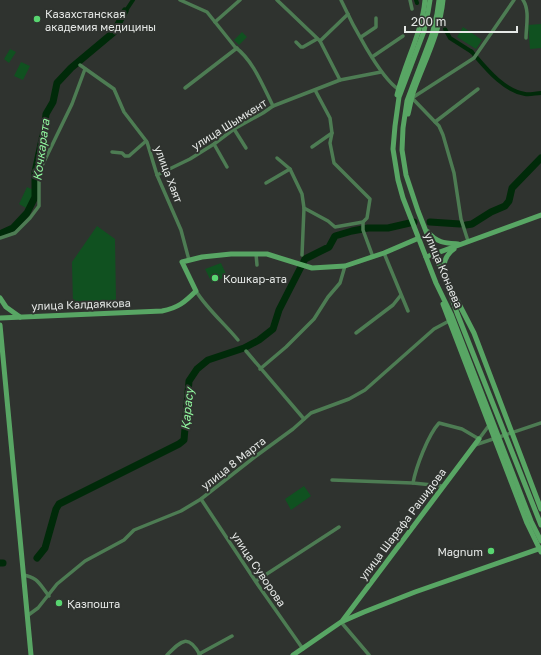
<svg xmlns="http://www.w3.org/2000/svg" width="541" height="655" viewBox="0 0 541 655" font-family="'Golos Text',sans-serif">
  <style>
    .green { fill: #105120 }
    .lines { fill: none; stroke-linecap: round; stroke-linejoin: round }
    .canal { stroke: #002a09; stroke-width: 4 }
    .river { stroke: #002a09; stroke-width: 7 }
    .street { stroke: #4d7c53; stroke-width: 3.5 }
    .secondary { stroke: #58a664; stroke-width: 5 }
    .poi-dot { fill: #58d570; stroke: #2f332f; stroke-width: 1.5 }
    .labels { text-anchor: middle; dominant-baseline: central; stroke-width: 4; stroke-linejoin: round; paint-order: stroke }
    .poi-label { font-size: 11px; fill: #e6e9e7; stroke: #2f332f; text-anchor: start }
    .street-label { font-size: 11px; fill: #e6e9e7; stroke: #2f332f }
    .water-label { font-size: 12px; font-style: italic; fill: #91f79f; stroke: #2f332f }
  </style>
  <rect width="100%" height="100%" fill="#2f332f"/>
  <g class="green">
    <polygon points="541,24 541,48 530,49 528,25"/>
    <polygon points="463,27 482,40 476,49 457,37"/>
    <polygon points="242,32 247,37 239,45 234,40"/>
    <polygon points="10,49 16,52 9,63 4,59"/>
    <polygon points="21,62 30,66 23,80 14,76"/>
    <polygon points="27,187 35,191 26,208 19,204"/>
    <polygon points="97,226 115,239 116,303 73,305 72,262"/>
    <polygon points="221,263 227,276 212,283 205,269"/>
    <polygon points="304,486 311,496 291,510 285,499"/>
  </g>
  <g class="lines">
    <g class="canal">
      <polyline points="416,0 417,3"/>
      <polyline points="125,12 133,0"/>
      <polyline points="445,29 450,38 472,52"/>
      <path d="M471 51C485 67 502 90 525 94 530 95 536 93 541 93"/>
    </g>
    <g class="river">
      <polyline points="430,222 460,224"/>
      <polyline points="466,225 472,224 491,212 505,206 509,201 512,188 541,158"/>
      <polyline points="2,233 13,228 27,213 35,197 35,172 44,130 46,114 53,102 57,83 71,68 114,32 125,11"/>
      <polyline points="37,558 45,548 56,509 59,504 179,444 184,440 189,381 197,369 208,360 244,348 259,340 273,329 279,310 305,259 329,247 335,236 352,231 368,228 388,228 414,222"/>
      <polyline points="0,563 3,563"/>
    </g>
    <g class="street">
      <path d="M180 0 207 12 235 47C253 60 263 86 273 106"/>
      <polyline points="277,0 320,41 340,80"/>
      <path d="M341 0C351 22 379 76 398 89"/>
      <polyline points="410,0 412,9"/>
      <path d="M523 0C530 10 526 27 526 38"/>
      <polyline points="215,22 240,0"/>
      <polyline points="361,37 376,27 376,18"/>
      <polyline points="320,41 348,14"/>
      <polyline points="296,42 301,47 303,47 317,39"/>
      <polyline points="372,57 403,36"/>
      <polyline points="80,65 114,89 124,112 147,142 157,175 181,230 189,260"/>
      <polyline points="185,88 237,48"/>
      <polyline points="435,122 478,89"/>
      <polyline points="234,129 246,148"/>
      <polyline points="214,144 227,167"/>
      <polyline points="312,147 332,133"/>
      <polyline points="112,152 122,153 125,156 129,156 146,141"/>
      <polyline points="277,158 290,169 302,194 304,208 328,221 335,227 363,222 367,218 370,199 334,163 330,143 332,133 330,118 315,90"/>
      <polyline points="157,175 190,159 214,144 234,129 263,113 273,106 340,80 381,72"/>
      <polyline points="266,183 290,169"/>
      <polyline points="363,222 363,230 373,257"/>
      <polyline points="0,238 15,233 30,218 39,206 39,172 72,104 85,69"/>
      <polyline points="468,241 461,219 454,173 443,135 439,126 412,98 474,58 514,0"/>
      <polyline points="384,253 408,311"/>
      <polyline points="256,254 257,265"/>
      <polyline points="302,255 304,208"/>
      <path d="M196 291C207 309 225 324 238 340"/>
      <polyline points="356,333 393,305 401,295"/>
      <polyline points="246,351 304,419"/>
      <polyline points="260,369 286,347 314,319 328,297 340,283 345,266"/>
      <polyline points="475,445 541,423"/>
      <polyline points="332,480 413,483 442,486"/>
      <path d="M413 483C416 467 428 435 439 423L462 429 479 439 490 424"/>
      <polyline points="201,499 258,585 303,649"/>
      <path d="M23 575C38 577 40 585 49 596"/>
      <polyline points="256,581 339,527"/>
      <polyline points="27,616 38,608 57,584 85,561 124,540 134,530 181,511 201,499 256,456 293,429 311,413 349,399 365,390 434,329 449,321"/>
      <polyline points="341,622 369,655"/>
      <polyline points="199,654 232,636"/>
      <path d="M167 655C181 641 188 633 200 655"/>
    </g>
    <g class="secondary">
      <polyline points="430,0 428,12 424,31 399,97 395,126 393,149 398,180 403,198 436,283 451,314 531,521 541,541"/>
      <polyline points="439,0 437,14 432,35 407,101 403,128 402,150 406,175 418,211 440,267 474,333 541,509"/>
      <path d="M397 95C405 62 422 33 425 0"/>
      <path d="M408 114C410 107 411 98 414 90 425 60 440 32 443 0"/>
      <path d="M428 232C437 243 445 243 458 244"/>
      <polyline points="426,257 541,215"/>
      <path d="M444 273C443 263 445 255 454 249"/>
      <polyline points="450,293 457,313 541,525"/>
      <polyline points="0,298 6,307 20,317"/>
      <polyline points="443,304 527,523 541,552"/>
      <path d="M0 318 162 311C178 308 185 302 196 291L182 262 202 257 231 254H267L312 268 345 266 384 253 419 238"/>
      <polyline points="0,325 31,655"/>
      <polyline points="343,620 479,439"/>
      <polyline points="293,655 341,622 364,612 415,592 541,548"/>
    </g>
  </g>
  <g class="poi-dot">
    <circle cx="37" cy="19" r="4"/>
    <circle cx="215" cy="278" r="4"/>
    <circle cx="491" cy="551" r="4"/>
    <circle cx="59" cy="603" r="4"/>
  </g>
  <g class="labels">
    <g class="poi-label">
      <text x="45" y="13">Казахстанская<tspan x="45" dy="13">академия медицины</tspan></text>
      <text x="223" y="278">Кошкар-ата</text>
      <text x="483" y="551" text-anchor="end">Magnum</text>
      <text x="67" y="603">Қазпошта</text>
    </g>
    <g class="street-label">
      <text transform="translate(229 124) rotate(-32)">улица Шымкент</text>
      <text transform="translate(169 174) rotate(69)">улица Хаят</text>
      <text transform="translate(444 270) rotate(67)">улица Конаева</text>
      <text transform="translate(81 304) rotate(-2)">улица Калдаякова</text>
      <text transform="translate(233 463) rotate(-38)">улица 8 Марта</text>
      <text transform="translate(402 524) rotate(-53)">улица Шарафа Рашидова</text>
      <text transform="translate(259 569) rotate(56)">улица Суворова</text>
    </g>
    <g class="water-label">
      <text transform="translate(41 150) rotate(-82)">Кочкарата</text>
      <text transform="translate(187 409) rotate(-84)">Қарасу</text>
    </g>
  </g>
  <path d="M405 26v6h112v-6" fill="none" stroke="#e6e9e7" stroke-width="2"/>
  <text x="411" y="26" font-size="12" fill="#e6e9e7" stroke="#2f332f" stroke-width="3" paint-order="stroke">200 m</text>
</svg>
